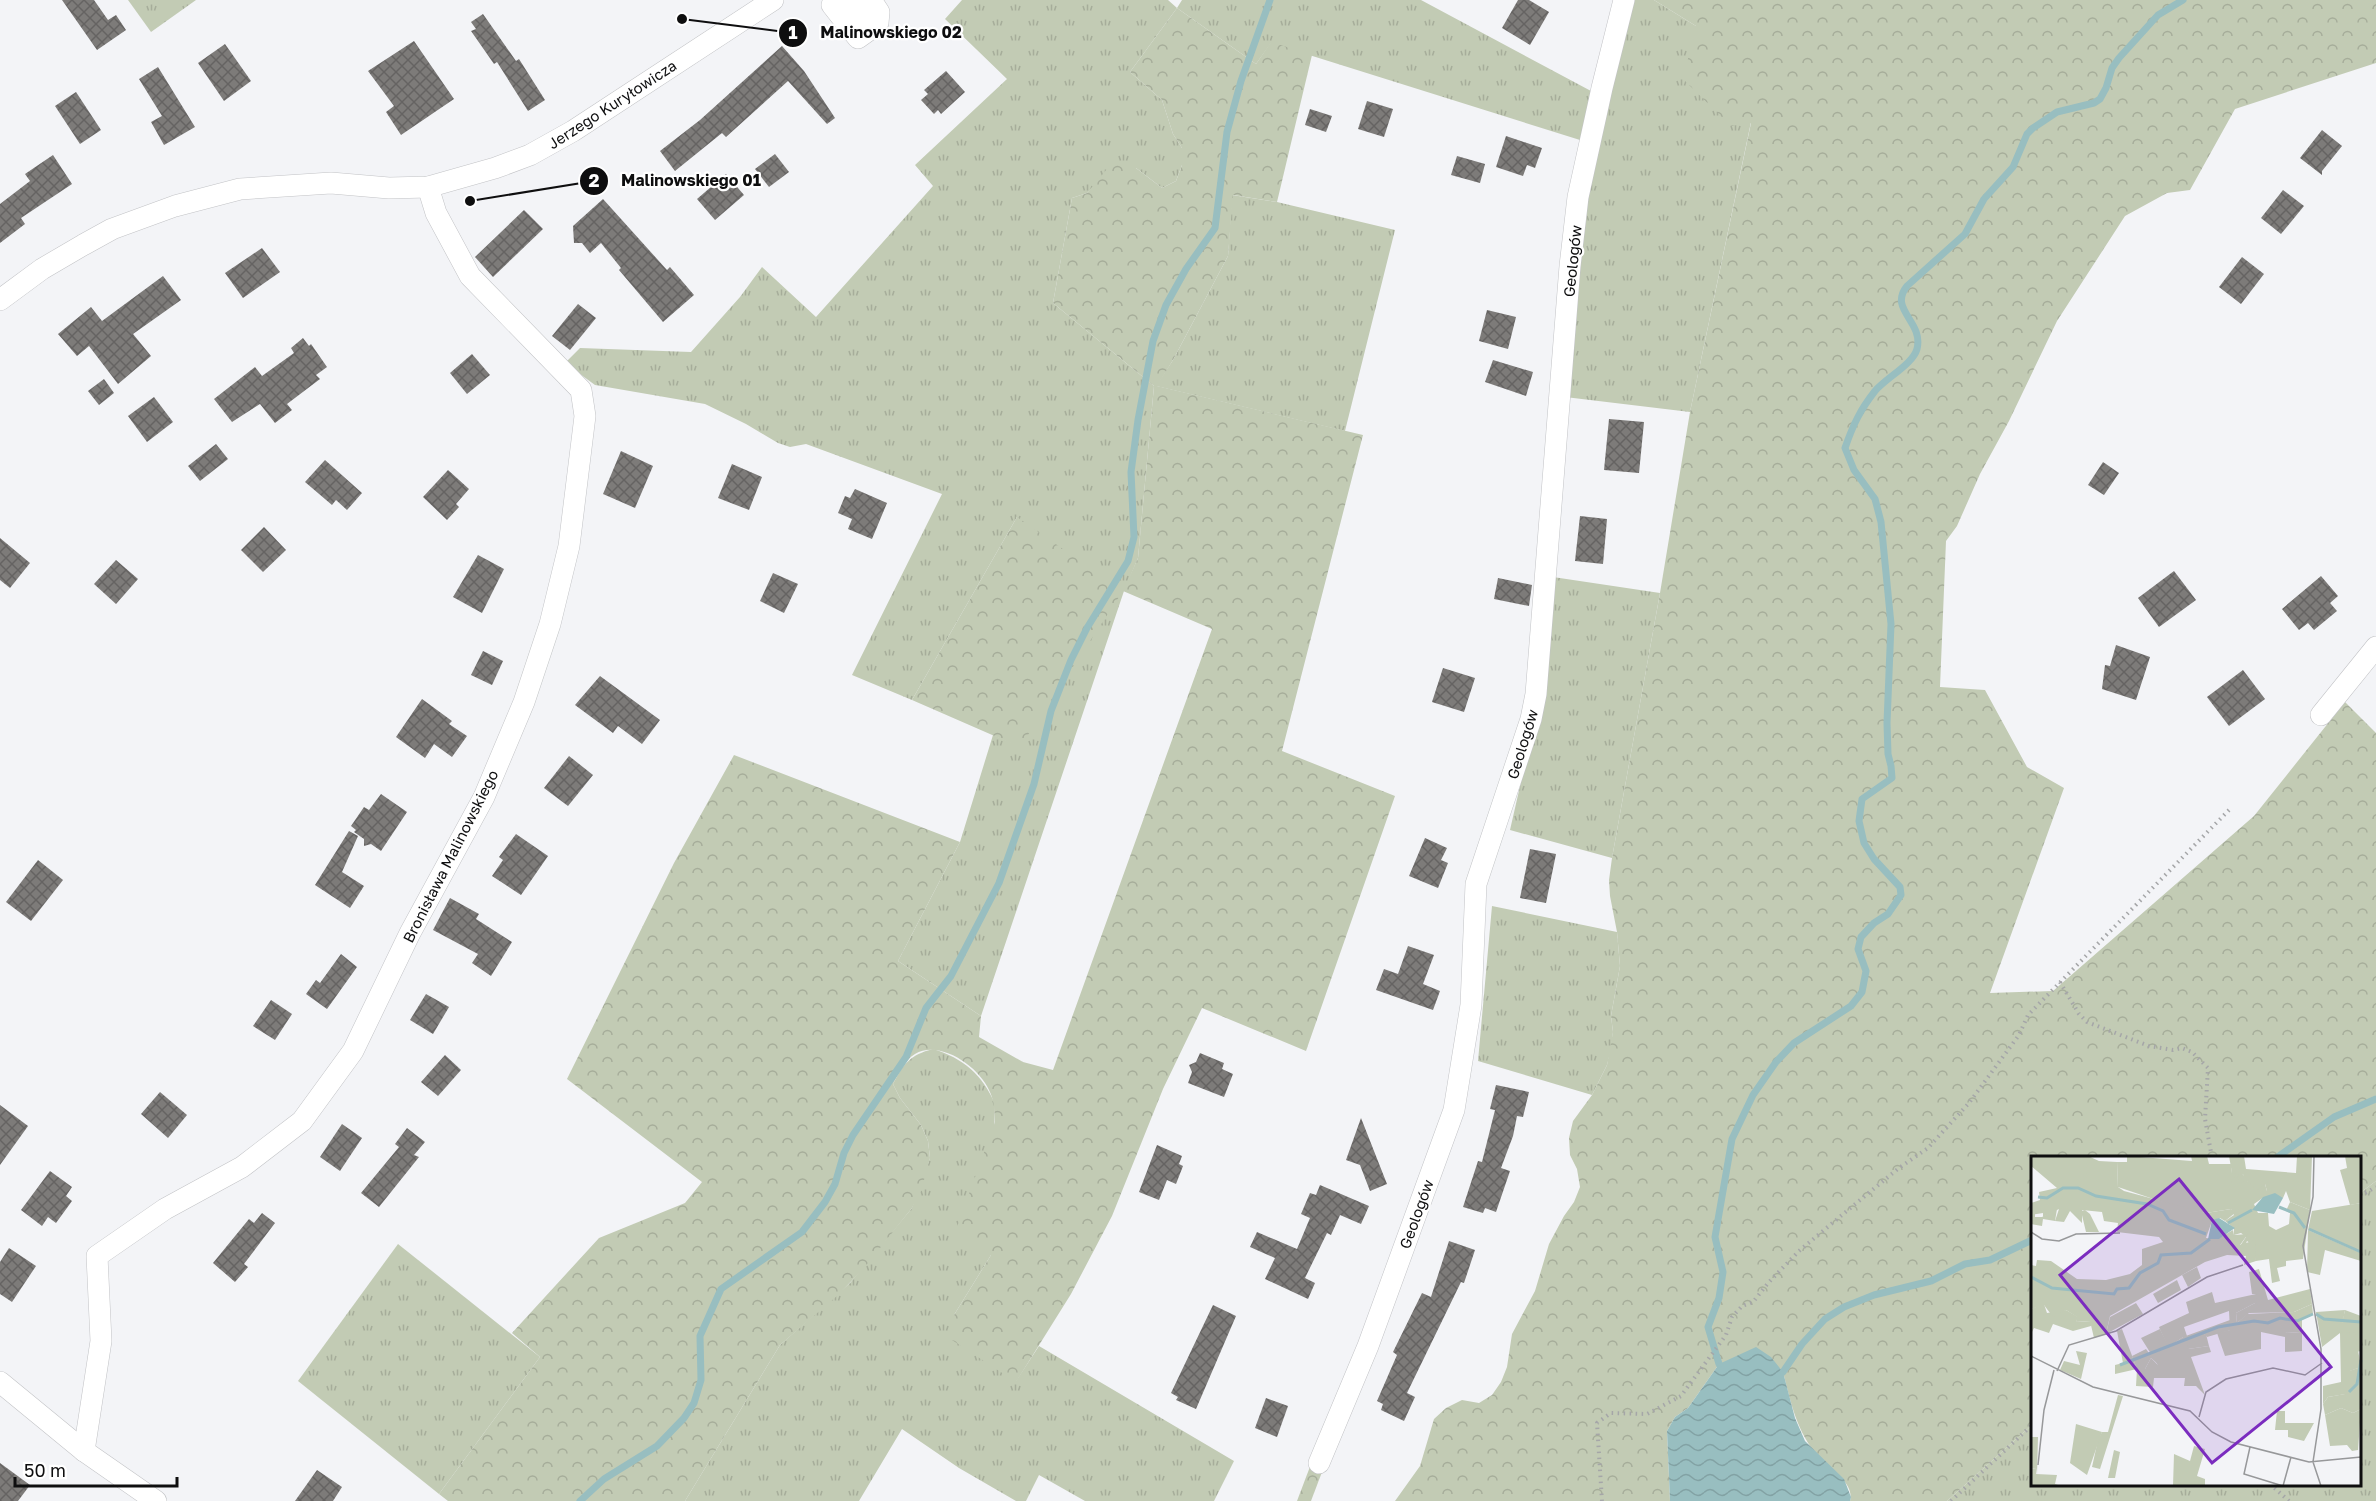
<svg xmlns="http://www.w3.org/2000/svg" width="2376" height="1501" viewBox="0 0 2376 1501" font-family="'Golos Text',sans-serif">
  <style>
    .grass { fill: url(#grass-tufts) }
    .forest { fill: url(#forest-crowns) }
    .water { fill: url(#water-waves) }
    .lines { fill: none; stroke-linecap: round; stroke-linejoin: round }
    .stream { stroke: #98bec0; stroke-width: 7 }
    .building { fill: url(#building-cross-hatch) }
    .minor-casing { stroke: #c2c3c6; stroke-width: 22 }
    .path { stroke: #a5a6a8; stroke-width: 4; stroke-dasharray: 1.5 4.5; stroke-linecap: butt }
    .minor { stroke: #fff; stroke-width: 21 }
    .labels { text-anchor: middle; dominant-baseline: central; stroke-width: 4.5; stroke-linejoin: round; paint-order: stroke }
    .street-label { font-size: 15px; fill: #0e0e0f; stroke: #fff }
    .inset-river { fill: none; stroke: #98bec0; stroke-width: 3 }
    .inset-road { fill: none; stroke: #97989a; stroke-width: 1.5 }
    .view { fill: #7b2cbf; fill-opacity: 0.15; stroke: #7b2cbf; stroke-width: 3 }
    .inset-edge { fill: none; stroke: #0e0e0f; stroke-width: 3 }
    .leader { fill: none; stroke: #0e0e0f; stroke-width: 2 }
    .callout-dot { fill: #0e0e0f; stroke: #fff; stroke-width: 2 }
    .mark-label { font-size: 18px; text-anchor: middle; font-weight: bold; fill: #fff }
    .callout-label { font-size: 16px; text-anchor: middle; font-weight: bold; fill: #0e0e0f; stroke: #fff; stroke-width: 4.5; stroke-linejoin: round; paint-order: stroke }
  </style>
  <defs>
    <pattern id="grass-tufts" width="24" height="20" patternUnits="userSpaceOnUse" patternTransform="scale(1.5)"><rect width="24" height="20" fill="#c2cbb4"/><path d="M3 7l-1-3M5 7V3M7 7l1-3M15 17l-1-3M17 17v-4M19 17l1-3" fill="none" stroke="#a6ad9a"/></pattern>
    <pattern id="forest-crowns" width="20" height="18" patternUnits="userSpaceOnUse" patternTransform="scale(1.5)"><rect width="20" height="18" fill="#c2cbb4"/><path d="M2 6a3 3 0 1 1 6 0M12 15a3 3 0 1 1 6 0" fill="none" stroke="#a6ad9a"/></pattern>
    <pattern id="water-waves" width="16" height="10" patternUnits="userSpaceOnUse" patternTransform="scale(1.5)"><rect width="16" height="10" fill="#98bec0"/><path d="M0 5q4-4 8 0t8 0" fill="none" stroke="#82a2a4"/></pattern>
    <pattern id="building-cross-hatch" width="8" height="8" patternUnits="userSpaceOnUse" patternTransform="scale(1.5)"><rect width="8" height="8" fill="#7d7b79"/><path d="M0 0l8 8M0 8l8-8" fill="none" stroke="#656362"/></pattern>
  </defs>
  <rect width="100%" height="100%" fill="#f3f4f7"/>
  <g class="grass">
    <polygon points="128,0 196,0 151,32"/>
    <polygon points="962,0 1168,0 1177,8 1182,0 1421,0 1591,91 1580,140 1271,43 1256,64 1177,8 1130,72 1162,100 1173,134 1182,148 1182,165 1176,181 1162,188 1136,168 1098,182 1087,193 1072,198 1053,303 1154,386 1138,558 1124,591 981,1016 898,961 960,842 993,735 1020,746 1017,517 912,700 852,675 942,494 806,444 790,447 778,443 746,424 705,404 595,385 565,363 580,348 691,352 740,297 762,267 816,317 933,186 915,165 1007,79 945,19"/>
    <polygon points="1633,0 1654,0 1696,26 1751,122 1690,412 1565,397 1583,200"/>
    <polygon points="1232,195 1277,202 1395,230 1345,431 1156,386 1173,360 1228,256"/>
    <polygon points="1553,577 1660,593 1612,858 1510,830 1547,668"/>
    <polygon points="1492,906 1617,932 1620,966 1611,1016 1613,1032 1611,1049 1607,1065 1592,1095 1478,1061"/>
    <path d="M933 1049C963 1058 983 1075 995 1104L991 1255 954 1315 1016 1381 1039 1346 1234 1461 1214 1501H1085L1039 1475 1026 1501H1016L959 1468 902 1429 859 1501H685L780 1345 850 1283 912 1208 930 1158 928 1141 921 1125 900 1098 893 1084C904 1063 910 1055 933 1049Z"/>
    <polygon points="2376,1181 2376,1501 1947,1501 2032,1425 2032,1484 2360,1484 2360,1193"/>
    <polygon points="398,1244 540,1357 439,1494 298,1381"/>
  </g>
  <g class="forest">
    <path d="M1654 0H2376V63L2235 109 2190 190 2167 193 2125 216 2057 321 2009 421 1980 474 1957 526 1946 541 1940 687 1985 690 2027 767 2064 788 1990 993 2053 991 2254 816 2345 702 2376 733V1181L2360 1193V1158H2032V1425L1947 1501H1850C1855 1483 1830 1469 1819 1457 1797 1433 1791 1403 1783 1372L1719 1364 1688 1408 1675 1417 1667 1431 1670 1501H1395L1420 1466 1434 1419 1446 1408 1462 1400 1479 1403 1492 1395 1501 1382 1507 1367 1512 1334 1535 1291 1549 1244 1564 1216 1574 1202 1580 1187 1577 1169 1570 1155 1569 1138 1573 1121 1592 1095 1607 1065 1613 1032 1611 1016 1620 966 1617 932 1610 896 1609 880 1612 858 1660 593 1690 412 1751 123 1731 126 1683 79 1696 26Z"/>
    <path d="M1177 8 1256 64 1271 42 1312 55 1277 202 1233 195 1228 256 1173 360 1157 386 1363 435 1282 751 1395 796 1306 1051 1202 1008 1163 1089 1112 1216 1071 1294 1016 1382 952 1340 954 1315 991 1255 957 1227 995 1122C995 1110 994 1100 989 1090 979 1067 940 1039 915 1054 905 1060 898 1074 893 1084L900 1098 921 1125 928 1141 930 1158 921 1191 912 1208 864 1268 837 1296 780 1345 685 1501H448L439 1494 540 1357 512 1333 599 1238 685 1203 702 1182 567 1079 674 863 734 755 960 842 898 961 981 1016 979 1037 1023 1062 1053 1070 1212 629 1123 591 1020 747 912 700 1017 517 1123 591 1138 558 1154 386 1053 303 1072 198 1087 193 1107 169 1121 162 1136 168 1162 188 1176 181 1182 165V148L1173 134 1162 100 1130 72Z"/>
    <polygon points="1311,1464 1322,1472 1311,1501 1297,1501"/>
  </g>
  <polygon class="water" points="1756,1347 1771,1357 1783,1372 1795,1418 1805,1441 1844,1479 1851,1497 1850,1501 1670,1501 1667,1431 1675,1417 1688,1408 1719,1364"/>
  <g class="lines">
    <g class="stream">
      <polyline points="2276,1158 2334,1117 2376,1099"/>
      <path d="M1719 1364 1708 1327 1719 1298 1723 1272 1715 1237 1732 1139 1753 1095 1776 1062 1794 1043 1851 1006 1862 992 1866 971 1858 949 1861 937 1874 923 1888 914 1901 895 1900 887 1874 859 1864 843 1859 821 1862 799 1892 778 1891 766 1888 754 1887 723 1891 624 1881 522 1875 499 1854 470 1845 448C1853 425 1860 410 1875 391 1886 378 1913 364 1917 349 1924 321 1888 310 1907 286L1965 234 1984 199 2013 167 2027 134 2033 128 2057 112 2094 103 2100 99 2106 88 2112 68 2119 58 2158 15 2183 0"/>
      <polyline points="1783,1372 1802,1344 1825,1319 1844,1307 1874,1295 1931,1281 1965,1264 1990,1260 2032,1240"/>
      <polyline points="580,1501 604,1479 657,1446 684,1418 694,1403 701,1380 700,1336 721,1289 802,1232 825,1202 835,1184 844,1153 853,1135 906,1057 926,1008 951,976 999,883 1034,784 1051,711 1071,660 1087,628 1128,561 1134,537 1131,472 1138,420 1153,341 1166,305 1186,269 1215,228 1227,132 1241,81 1270,0"/>
    </g>
  </g>
  <g class="building">
    <polygon points="62,0 94,0 108,20 116,15 126,30 97,50"/>
    <polygon points="1518,0 1529,0 1549,12 1530,45 1502,28"/>
    <polygon points="483,14 516,61 519,59 545,100 528,111 497,62 494,64 471,31 476,29 471,22"/>
    <polygon points="414,41 454,99 401,135 386,112 394,106 368,71"/>
    <polygon points="225,44 251,81 224,101 198,63"/>
    <polygon points="782,46 804,71 835,118 827,124 788,81 726,137 722,133 675,171 660,151 700,120"/>
    <polygon points="158,67 195,127 164,145 151,122 162,116 139,79"/>
    <polygon points="946,71 965,92 941,114 938,110 934,114 921,100 928,94 924,90"/>
    <polygon points="76,92 101,130 80,144 55,106"/>
    <polygon points="1367,101 1393,109 1384,137 1358,129"/>
    <polygon points="1310,109 1332,116 1326,132 1305,125"/>
    <polygon points="2322,130 2342,146 2322,171 2322,175 2300,158"/>
    <polygon points="1506,136 1542,148 1535,168 1527,165 1523,176 1496,167"/>
    <polygon points="775,154 789,172 769,187 755,169"/>
    <polygon points="53,155 72,184 21,218 25,224 0,243 0,204 30,181 25,174"/>
    <polygon points="1457,156 1485,164 1480,183 1451,175"/>
    <polygon points="726,174 744,195 715,220 697,199"/>
    <polygon points="2283,190 2304,206 2281,234 2261,218"/>
    <polygon points="603,199 667,270 670,267 694,295 663,322 619,270 621,268 601,243 590,253 582,243 574,243 573,226"/>
    <polygon points="524,210 543,229 493,277 475,257"/>
    <polygon points="262,248 280,272 243,298 225,273"/>
    <polygon points="2242,257 2264,274 2241,304 2219,287"/>
    <polygon points="163,276 181,300 133,334 151,356 118,384 89,346 77,356 58,334 91,307 102,321"/>
    <polygon points="578,304 596,318 570,350 552,336"/>
    <polygon points="1487,310 1516,317 1508,349 1479,341"/>
    <polygon points="303,338 309,346 311,344 327,367 316,375 320,379 287,404 292,410 275,423 260,404 232,422 214,399 255,367 262,376 294,353 291,348"/>
    <polygon points="472,354 490,375 467,394 450,373"/>
    <polygon points="1493,360 1533,372 1526,396 1485,382"/>
    <polygon points="104,379 114,393 99,405 88,391"/>
    <polygon points="154,397 173,422 147,442 128,416"/>
    <polygon points="1609,419 1644,422 1639,473 1604,470"/>
    <polygon points="216,444 228,459 200,481 188,466"/>
    <polygon points="621,451 653,466 635,508 603,494"/>
    <polygon points="325,460 362,493 347,510 336,500 332,505 305,482"/>
    <polygon points="2103,462 2119,473 2104,495 2088,485"/>
    <polygon points="732,464 762,477 749,510 718,498"/>
    <polygon points="448,470 469,489 456,504 459,507 447,520 423,497"/>
    <polygon points="855,489 887,503 872,539 848,529 852,519 838,513 845,496 850,498"/>
    <polygon points="1580,516 1607,519 1603,564 1575,561"/>
    <polygon points="264,527 286,550 263,572 241,550"/>
    <polygon points="0,538 30,563 10,588 0,580"/>
    <polygon points="478,555 504,569 482,613 453,597"/>
    <polygon points="116,560 138,579 116,604 94,584"/>
    <polygon points="2174,571 2196,600 2159,627 2138,598"/>
    <polygon points="773,573 798,584 784,613 760,601"/>
    <polygon points="2321,576 2338,596 2330,603 2337,611 2314,630 2308,623 2299,630 2282,609"/>
    <polygon points="1498,578 1532,585 1529,606 1494,599"/>
    <polygon points="2116,645 2150,657 2136,700 2102,689 2105,665 2110,666"/>
    <polygon points="483,651 503,661 492,685 471,675"/>
    <polygon points="1443,668 1475,678 1464,712 1432,702"/>
    <polygon points="2243,670 2265,699 2229,726 2207,697"/>
    <polygon points="600,676 660,720 642,744 618,726 613,733 575,705"/>
    <polygon points="422,699 452,721 449,724 467,736 452,757 434,744 425,758 396,737"/>
    <polygon points="569,756 593,775 568,806 544,788"/>
    <polygon points="381,794 407,812 381,851 371,844 364,846 364,839 354,832 356,830 351,826 364,807 369,810"/>
    <polygon points="349,831 358,836 342,872 364,886 350,908 315,885"/>
    <polygon points="516,834 548,856 521,895 492,876 503,860 499,857"/>
    <polygon points="1425,838 1447,848 1441,860 1448,863 1438,888 1409,876"/>
    <polygon points="1530,849 1556,854 1546,903 1520,898"/>
    <polygon points="38,860 63,880 31,921 6,902"/>
    <polygon points="450,898 479,914 476,919 512,942 491,976 472,963 478,954 433,930"/>
    <polygon points="1408,946 1434,955 1423,984 1440,991 1433,1010 1376,990 1384,969 1398,974"/>
    <polygon points="341,954 357,967 327,1009 306,994 316,980 320,983"/>
    <polygon points="426,994 449,1007 433,1034 410,1020"/>
    <polygon points="271,1000 292,1014 275,1040 253,1026"/>
    <polygon points="1200,1053 1224,1063 1222,1069 1233,1074 1224,1097 1188,1083 1192,1072 1189,1065 1196,1062"/>
    <polygon points="445,1055 461,1070 438,1096 421,1082"/>
    <polygon points="1496,1085 1529,1092 1523,1117 1517,1116 1513,1136 1501,1168 1510,1171 1496,1212 1485,1208 1483,1213 1463,1207 1478,1161 1482,1162 1495,1110 1490,1109"/>
    <polygon points="160,1092 187,1115 168,1138 141,1114"/>
    <polygon points="0,1105 28,1126 0,1165"/>
    <polygon points="1361,1118 1387,1184 1370,1191 1360,1165 1346,1160"/>
    <polygon points="342,1124 362,1138 340,1171 320,1157"/>
    <polygon points="407,1128 425,1142 414,1155 419,1157 379,1207 361,1193 399,1147 395,1144"/>
    <polygon points="1157,1145 1182,1156 1179,1164 1183,1166 1176,1184 1167,1180 1159,1200 1139,1192"/>
    <polygon points="50,1171 72,1187 66,1196 72,1201 56,1223 48,1217 42,1226 21,1210"/>
    <polygon points="1320,1185 1369,1206 1361,1224 1340,1215 1331,1235 1327,1233 1305,1278 1315,1283 1308,1299 1265,1279 1275,1258 1250,1247 1257,1232 1297,1249 1310,1218 1301,1214 1310,1193 1316,1195"/>
    <polygon points="262,1213 275,1223 244,1264 248,1267 235,1282 213,1263 249,1219 254,1223"/>
    <polygon points="1449,1241 1475,1250 1464,1283 1461,1282 1407,1393 1415,1397 1404,1421 1381,1410 1383,1404 1377,1401 1397,1355 1393,1352 1422,1293 1431,1297"/>
    <polygon points="9,1248 36,1266 12,1302 0,1294 0,1262"/>
    <polygon points="1213,1305 1236,1316 1196,1409 1176,1400 1178,1397 1171,1393"/>
    <polygon points="1266,1398 1288,1406 1277,1437 1255,1428"/>
    <polygon points="0,1463 30,1485 18,1501 0,1501"/>
    <polygon points="317,1470 342,1487 333,1501 295,1501"/>
  </g>
  <g class="lines">
    <g class="minor-casing">
      <g id="minor">
        <polyline points="834,0 832,5 858,38 872,28"/>
        <polyline points="850,0 872,28 878,23 879,12 871,0"/>
        <polyline points="0,300 42,269 83,245 112,229 175,206 240,189 331,183 389,188 428,187 495,168 530,155 573,131 773,0"/>
        <polyline points="2321,715 2376,647"/>
        <polyline points="0,1382 84,1451 156,1501"/>
        <polyline points="84,1451 101,1341 97,1256 165,1209 242,1167 302,1121 353,1051 410,933 484,797 524,702 550,624 569,546 585,416 581,390 470,276 436,213 428,187"/>
        <polyline points="1319,1463 1368,1346 1454,1110 1471,1005 1476,884 1531,719 1536,694 1570,266 1578,197 1602,88 1624,0"/>
      </g>
    </g>
    <g class="path">
      <polyline points="2060,982 2079,1014 2087,1022 2149,1046 2173,1050 2182,1048 2192,1052 2208,1068 2205,1119 2212,1158"/>
      <polyline points="2360,1196 2376,1187"/>
      <polyline points="2270,1484 2289,1501"/>
      <polyline points="1602,1501 1597,1423 1611,1413 1647,1414 1681,1396 1726,1335 1732,1317 1742,1306 1753,1302 1769,1282 1799,1251 1848,1210 1899,1168 1928,1148 1969,1103 2019,1035 2028,1015 2229,810"/>
      <polyline points="1951,1501 2032,1425"/>
    </g>
    <use href="#minor" class="minor"/>
  </g>
  <g class="labels">
    <g class="street-label">
      <text transform="translate(612 104) rotate(-33)">Jerzego Kuryłowicza</text>
      <text transform="translate(1572 261) rotate(-84)">Geologów</text>
      <text transform="translate(1522 744) rotate(-73)">Geologów</text>
      <text transform="translate(450 856) rotate(-63)">Bronisława Malinowskiego</text>
      <text transform="translate(1416 1214) rotate(-70)">Geologów</text>
    </g>
  </g>
  <g transform="translate(2031 1156)">
    <rect width="330" height="330" fill="#f3f4f7"/>
    <path d="M96 0 161 5 160 0H176L178 8H200L201 17 210 16 216 25 234 28 236 35H255L252 42 233 41 223 48 227 57H237L238 70 245 74 258 68 259 57 255 55 259 46 279 54 272 103 255 105V110L246 112 249 125 241 127 238 103 225 105 220 88 216 85 214 90H209L215 81 210 77 203 79V72L194 65 203 59 200 53 175 57 152 53 87 31 86 6H96ZM314 0H330V47L319 49 309 14 316 12ZM26 53 24 65 12 63 11 70 0 68V59L4 56V61H11ZM54 54 59 58 68 76H55L50 55ZM277 74 330 97V105L294 94 289 119 276 116ZM166 111 170 122 157 131 151 119ZM228 113 237 144 279 133 281 148 263 156 218 157 206 167 205 157 224 147 225 138H221L218 116ZM146 124 150 134 127 147 122 138ZM105 147 112 158 75 178 79 161ZM13 148 16 157 35 154 47 161 45 166 60 165V170L42 175 22 168 18 177 3 172 0 178V153ZM314 154 330 160V195L325 196 309 176ZM199 164 200 174 176 181 174 178 157 193 178 190 180 196 160 201 174 239 165 230H153L154 222H123L122 231 105 230 106 213 84 218V209L92 207 86 175 91 173 106 213H114L120 202 127 209 110 182 129 173 138 191 152 181ZM271 176V195L254 196V177ZM45 195 56 197 50 223 29 214 33 205 49 209ZM330 211V253L322 257 310 252 294 259 292 248 297 241 314 238 324 228 318 215ZM87 239 92 240 69 313 61 311 67 284 71 276H77ZM246 255H254V267H283L273 285 257 281V274H244ZM0 281H7L6 319 5 312 0 313ZM163 290 174 293 166 320 174 323V330H142L143 298 159 305ZM83 294 89 296 84 322H77Z" fill="#c2cbb4"/>
    <path d="M0 0H57L68 5 86 6 87 31 93 35 175 57 200 53 204 57 194 65 189 62 181 65 175 82 187 83 202 74 203 79 217 78 209 89 224 84 225 105 213 109 215 100 196 99 174 106 79 160 75 178 63 182 59 165 45 166 46 161 35 154 22 161 13 149 0 153V109L5 110 6 104 20 105 46 123 75 124 99 118 111 109V93L132 86 128 81 86 76 87 67 73 65 71 56 51 54V67L39 55 33 66 24 65 28 53 12 61V57L0 59V47L9 44 8 36 26 32 0 10ZM198 0H213L215 13 265 17 266 0H281L279 54 259 46 255 35H236L234 28 226 34 216 25 201 29 200 23 213 19 201 17ZM181 136 184 147 225 138 226 146 205 157 206 167 216 158 263 156 281 148 282 158 271 164V176L254 177V181L230 176V193L194 200 186 177 199 174 198 155 153 171 156 180 175 178 178 190 157 193 156 181H152L138 191V204L128 209 120 202 114 213H106L101 200 115 193 118 197 137 191 128 171 158 157 155 146ZM314 154 310 176 324 177 330 211 319 215 325 228 315 238 297 241 292 248V230L310 226 309 177 291 191 285 156ZM310 252 322 257 330 253 327 294 321 295 316 289 299 290 294 259ZM45 268 71 276 56 319 39 307ZM5 312V318L26 319 24 328 30 330H0V313Z" fill="#c2cbb4"/>
    <path d="M330 47V97L277 74 281 55Z" fill="#c2cbb4"/>
    <path d="M244 37 252 42 243 58 221 54 232 41ZM188 62 204 72 188 83H177L181 64Z" fill="#98bec0"/>
    <path class="inset-river" d="M7 41 16 42 32 32H47L65 40 116 48 132 55 138 64 175 78M248 51 263 57 274 72M197 67 221 54M278 73 330 96M0 121 21 132 83 138 86 133 98 132 109 117 127 107 130 99 160 97 179 83M285 158 293 163 330 166M89 209 187 171 223 165 237 167 249 162 266 165 282 158M318 236 326 228 330 204"/>
    <path class="inset-road" d="M283 0 282 41 272 90 290 193V253L282 306 290 330M0 76 11 83 28 85 45 78 89 77M0 200 62 231 159 255 181 276 200 286 278 306 330 301M26 215 38 189 85 175 176 121 212 109M168 261 175 236 195 223 242 212 274 219 291 207M219 291 213 318 252 330M7 309 13 254 23 214M252 330 260 301"/>
    <path class="view" d="M148 23 300 211 181 307 29 119Z"/>
    <rect width="330" height="330" class="inset-edge"/>
  </g>
  <path class="leader" d="M682 19L793 33M470 201L594 181"/>
  <g class="callout-dot">
    <circle cx="682" cy="19" r="6"/>
    <circle cx="470" cy="201" r="6"/>
    <circle cx="793" cy="33" r="15"/>
    <circle cx="594" cy="181" r="15"/>
  </g>
  <g class="mark-label">
    <text x="793" y="39">1</text>
    <text x="594" y="187">2</text>
  </g>
  <g class="callout-label">
    <text x="891" y="38">Malinowskiego 02</text>
    <text x="691" y="186">Malinowskiego 01</text>
  </g>
  <path d="M15 1477v9h162v-9" fill="none" stroke="#0e0e0f" stroke-width="3"/>
  <text x="24" y="1477" font-size="18" fill="#0e0e0f" stroke="#ffffff" stroke-width="4.5" paint-order="stroke">50 m</text>
</svg>
